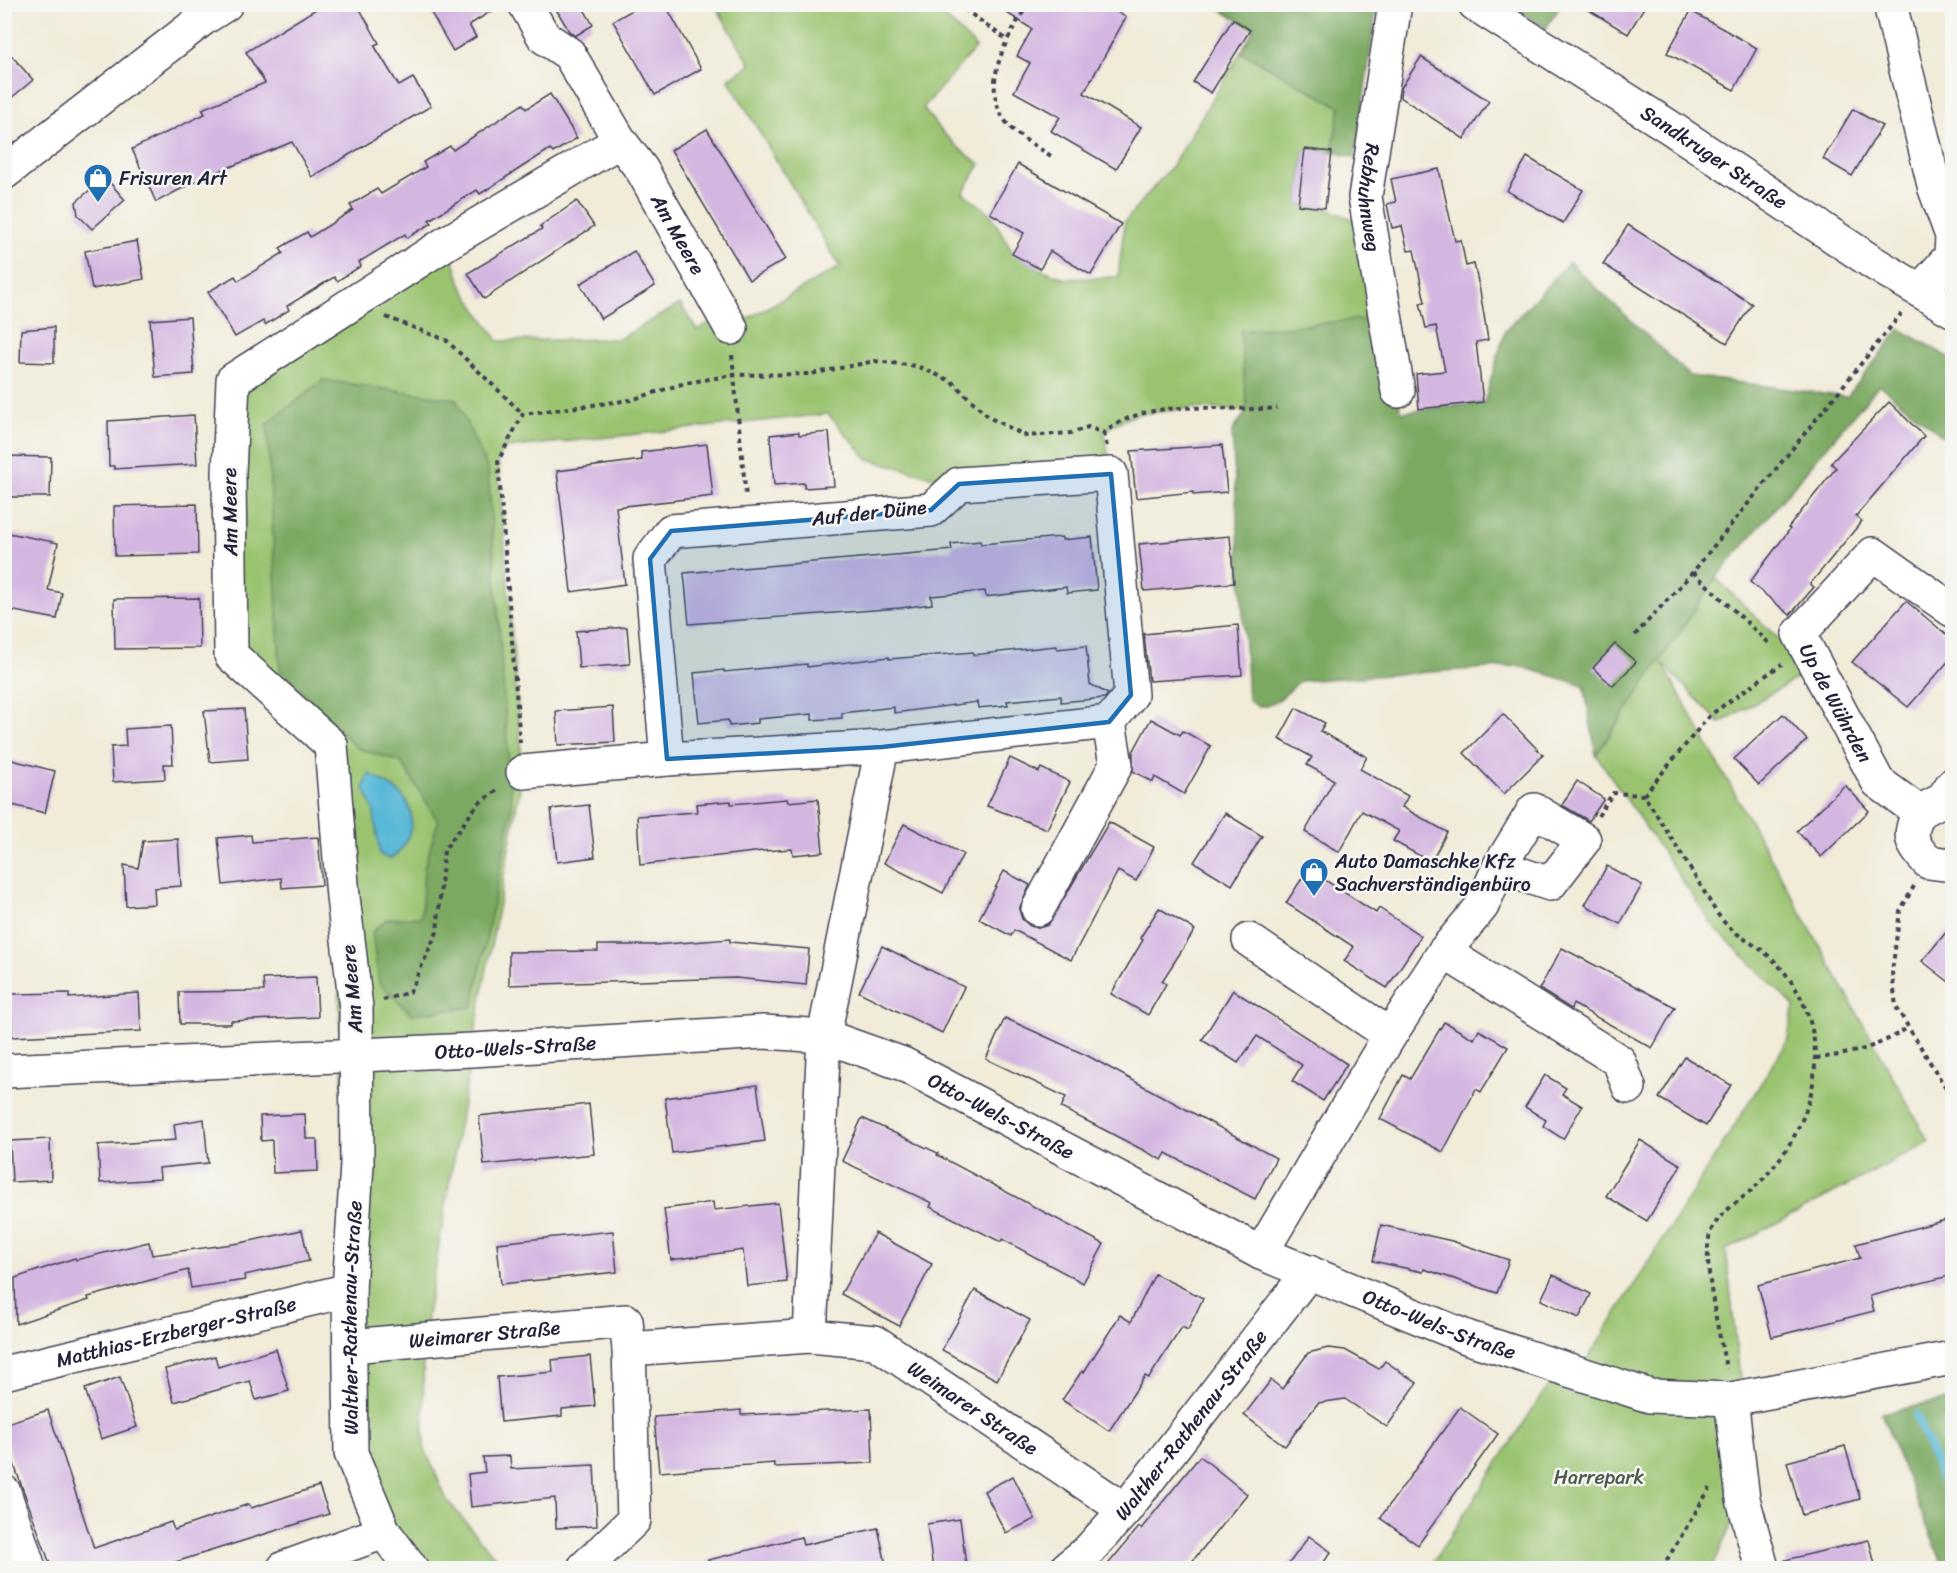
<svg xmlns="http://www.w3.org/2000/svg" width="1957" height="1573" viewBox="0 0 1957 1573" font-family="Sriracha,sans-serif">
  <style>
    .green { fill: #9ac36f; stroke: #5e7255; stroke-width: 1.5 }
    .forest { fill: #7ba962; stroke: #4e664e; stroke-width: 1.5 }
    .water { fill: #59b8d7; stroke: #3e6d89; stroke-width: 1.5 }
    .lines { fill: none; stroke-linecap: round; stroke-linejoin: round }
    .stream { stroke: #59b8d7; stroke-width: 8 }
    .building { fill: #d4b7e1 }
    .minor-casing { stroke: #414053; stroke-width: 36 }
    .path { stroke: #414053; stroke-width: 4; stroke-dasharray: 4.5 4.5; stroke-linecap: butt }
    .minor { stroke: #fff; stroke-width: 33 }
    .marked { fill: #1f6fb2; fill-opacity: 0.2; stroke: #1f6fb2; stroke-width: 4.5; stroke-linejoin: round }
    .labels { text-anchor: middle; dominant-baseline: central; stroke-width: 5; stroke-linejoin: round; paint-order: stroke }
    .street-label { font-size: 20px; fill: #22223b; stroke: #f6f6f2 }
    .poi-label { font-size: 20px; fill: #22223b; stroke: #f6f6f2; text-anchor: start }
    .park-label { font-size: 20px; fill: #4c5a4d; stroke: #f6f6f2 }
  </style>
  <rect width="100%" height="100%" fill="#f6f6f2"/>
  <filter id="ink" filterUnits="userSpaceOnUse"><feTurbulence type="fractalNoise" baseFrequency=".0167" numOctaves="2"/><feDisplacementMap in="SourceGraphic" scale="12" xChannelSelector="R" yChannelSelector="G"/><feConvolveMatrix kernelMatrix="1 2 1 2 8 2 1 2 1" color-interpolation-filters="sRGB"/></filter>
  <filter id="wash" filterUnits="userSpaceOnUse"><feTurbulence type="fractalNoise" baseFrequency=".008" numOctaves="4" result="noise"/><feDisplacementMap in="SourceGraphic" scale="24" xChannelSelector="R" yChannelSelector="G"/><feGaussianBlur stdDeviation="1.35" result="paint"/><feColorMatrix in="noise" values="0 0 0 0 0 0 0 0 0 0 0 0 0 0 0 0 0 1.4 0 .05"/><feComposite in="paint" operator="in"/></filter>
  <g filter="url(#wash)">
    <rect width="100%" height="100%" fill="#f1ebd8"/>
    <g class="green">
      <path d="M715 5H953L945 17 976 47 923 108C940 131 956 148 980 164L963 193 990 213 1013 253 1040 269 1066 279 1118 277 1125 221 1171 167 1241 52 1340 107 1332 152 1305 149 1298 205 1325 208 1368 225 1385 317 1248 411 1194 408 1138 414 1114 424 1104 433 1110 462 959 484 868 459 828 414 505 448 498 461 523 772 472 1050 423 1340 424 1447 447 1500 504 1568H411L351 1453V1346L331 745 231 655 233 380 448 242 462 287 498 341 619 339 680 304 697 330 723 315 731 328 840 267 728 79 751 65Z"/>
      <polygon points="1716,578 1791,651 1803,675 1720,723 1662,663 1929,1142 1726,1250 1740,1379 1731,1399 1743,1499 1712,1568 1429,1568 1559,1369 1578,1374 1787,1042 1794,1006 1714,927 1596,755"/>
    </g>
    <g class="forest">
      <polygon points="1212,5 1377,5 1355,157 1332,152 1340,107 1241,52 1254,29"/>
      <polygon points="1508,5 1561,5 1546,28"/>
      <path d="M1569 262 1690 376 1847 397 1900 329 1952 359V444L1879 385 1716 578 1596 755 1584 685 1518 666 1300 681C1286 693 1265 719 1248 699L1232 431 1247 411 1240 331 1385 317 1401 412 1484 403 1505 331Z"/>
      <polygon points="323,380 456,399 488,470 512,808 473,1007 411,1014 379,983 372,932 387,919 421,917 424,869 438,821 401,762 357,748 280,669 267,424"/>
      <polygon points="1952,1399 1952,1568 1944,1568 1881,1413"/>
    </g>
    <path class="water" d="M369 773C379 780 397 788 404 798 419 817 409 848 390 859L380 855 373 808 364 788Z"/>
    <g class="lines">
      <polyline class="stream" points="1916,1415 1952,1505"/>
    </g>
    <g id="blocks">
      <g class="building">
        <polygon points="324,4 357,4 379,43 374,45 399,86 413,78 431,106 312,177 292,142 200,179 156,202 132,149 205,114 202,109 265,83 246,52"/>
        <polygon points="426,4 503,4 469,25 476,37 453,51"/>
        <polygon points="553,4 581,4 593,25 575,36 569,31"/>
        <polygon points="643,4 665,4 701,69 655,95 613,21"/>
        <polygon points="993,4 1118,4 1115,11 1126,17 1084,93 1141,127 1116,169 1051,131 1060,117 1014,92 1030,63 1017,56 1032,29"/>
        <polygon points="1579,4 1646,4 1628,34"/>
        <polygon points="1691,11 1757,48 1734,90 1667,53"/>
        <polygon points="1233,19 1250,30 1211,93 1193,82"/>
        <polygon points="4,47 33,80 4,104"/>
        <polygon points="1421,57 1489,101 1464,139 1400,97 1401,88"/>
        <polygon points="550,94 577,138 553,153 550,149 480,194 477,190 429,220 432,223 407,238 405,234 359,262 361,266 337,281 334,277 287,306 289,310 265,325 263,321 235,337 208,292 235,276 238,281 283,253 280,248 307,232 310,237 353,210 350,205 377,189 381,194 426,167 423,162 450,146 453,150 523,104 526,109"/>
        <polygon points="1853,109 1882,126 1852,176 1823,159"/>
        <polygon points="707,129 786,259 749,280 671,150"/>
        <polygon points="1305,149 1332,152 1325,208 1298,205"/>
        <polygon points="1527,157 1583,190 1563,223 1507,191"/>
        <polygon points="1018,164 1121,224 1091,275 1050,251 1040,269 1012,254 1024,233 990,213"/>
        <polygon points="1439,169 1455,241 1461,240 1466,266 1474,264 1480,291 1488,340 1476,342 1483,402 1419,409 1416,374 1445,371 1436,326 1426,328 1420,303 1425,302 1414,250 1408,251 1402,226 1392,228 1387,204 1396,202 1391,179"/>
        <polygon points="105,177 125,200 92,229 78,215 76,202"/>
        <polygon points="577,201 594,226 484,299 468,273 542,229 540,226"/>
        <polygon points="1628,225 1752,304 1727,343 1603,264"/>
        <polygon points="137,241 144,279 92,289 85,251"/>
        <polygon points="634,251 655,286 601,319 580,284"/>
        <polygon points="190,317 194,374 155,377 150,320"/>
        <polygon points="54,327 54,363 20,362 21,330"/>
        <polygon points="1889,402 1924,436 1856,516 1862,521 1810,584 1814,587 1790,615 1750,582 1790,529 1788,528 1836,468 1831,463"/>
        <polygon points="194,415 197,464 114,469 114,466 109,466 108,421"/>
        <polygon points="799,432 799,435 829,432 834,486 804,488 804,483 774,485 770,435"/>
        <polygon points="707,444 713,496 616,507 625,584 571,592 557,471 642,460 641,452"/>
        <polygon points="1222,445 1227,492 1193,495 1193,492 1136,498 1131,451"/>
        <polygon points="4,456 51,457 50,497 4,497"/>
        <polygon points="197,504 198,554 115,556 114,506"/>
        <polygon points="4,532 58,543 48,590 62,593 57,619 4,609"/>
        <polygon points="1230,536 1234,583 1144,591 1139,544"/>
        <polygon points="1062,537 1062,540 1092,537 1097,590 1067,593 1066,587 986,597 985,591 931,596 932,604 900,608 689,624 684,573 952,550 951,544 980,541 981,544"/>
        <polygon points="199,598 200,648 115,649 114,599"/>
        <polygon points="1906,601 1953,640 1953,656 1908,707 1852,662"/>
        <polygon points="1238,625 1242,675 1149,681 1144,634"/>
        <polygon points="627,627 630,664 579,668 576,631"/>
        <polygon points="1615,644 1636,662 1613,686 1593,668"/>
        <polygon points="1056,646 1057,649 1086,646 1090,684 1108,694 1105,698 1061,702 1061,696 1007,701 1008,705 978,708 977,702 894,713 894,707 842,713 842,718 812,720 812,714 758,719 758,723 729,726 728,720 699,723 694,673 724,670 724,672 807,664 807,667 889,657 889,659 973,652 973,655"/>
        <polygon points="613,707 615,742 558,745 556,711"/>
        <polygon points="1296,708 1325,723 1320,731 1367,757 1360,769 1408,796 1402,807 1447,832 1431,862 1393,841 1399,831 1362,811 1339,852 1305,832 1334,780 1307,765 1312,757 1279,739"/>
        <polygon points="244,709 248,759 210,762 204,711"/>
        <polygon points="1503,714 1543,755 1504,794 1464,753"/>
        <polygon points="1783,714 1807,740 1759,785 1734,759"/>
        <polygon points="1151,719 1180,735 1183,731 1211,746 1184,794 1155,777 1153,782 1133,771 1133,752"/>
        <polygon points="171,726 173,764 164,764 165,779 113,782 111,747 126,746 125,729"/>
        <polygon points="4,758 55,771 45,813 4,803"/>
        <polygon points="1010,758 1039,772 1041,768 1070,782 1047,829 987,806"/>
        <polygon points="1577,781 1604,799 1589,821 1562,805"/>
        <polygon points="1845,785 1869,811 1821,857 1797,831"/>
        <polygon points="787,799 788,802 818,799 823,852 793,855 792,849 763,851 640,865 637,816 697,812 696,804 731,801 731,804"/>
        <polygon points="589,805 595,857 557,862 551,809"/>
        <polygon points="1225,813 1262,836 1232,885 1194,862"/>
        <polygon points="1109,822 1154,847 1136,881 1118,871 1071,960 1014,930 1011,936 979,919 1004,871 1030,885 1019,909 1022,919 1030,926 1038,928 1048,925"/>
        <polygon points="904,824 963,854 943,893 884,863"/>
        <polygon points="251,835 252,842 318,837 322,885 282,888 281,878 223,885 218,838"/>
        <polygon points="178,839 181,886 154,888 155,904 126,906 124,865 138,868 143,841"/>
        <polygon points="1607,866 1642,885 1620,924 1585,905"/>
        <polygon points="1308,869 1376,913 1379,908 1421,936 1387,988 1344,961 1354,947 1286,903"/>
        <polygon points="1159,908 1195,930 1162,981 1166,984 1148,1015 1111,994 1143,940 1140,938"/>
        <polygon points="1953,924 1953,985 1922,961"/>
        <polygon points="730,939 730,942 809,949 806,985 736,978 509,985 509,952 598,951 598,945 654,945"/>
        <polygon points="882,946 964,987 942,1033 859,992"/>
        <polygon points="1562,948 1675,1007 1652,1048 1573,1004 1571,1009 1539,989"/>
        <polygon points="316,977 318,1017 231,1021 231,1024 180,1024 179,992 264,991 263,979"/>
        <polygon points="1233,990 1347,1064 1323,1101 1292,1081 1302,1065 1257,1036 1238,1063 1202,1040"/>
        <polygon points="69,993 69,998 139,993 141,1031 12,1037 11,994"/>
        <polygon points="1005,1018 1088,1056 1276,1158 1255,1199 1166,1153 1162,1160 1095,1125 1061,1108 1066,1097 986,1059"/>
        <polygon points="1444,1022 1474,1039 1479,1030 1508,1047 1481,1092 1476,1089 1443,1152 1380,1119 1403,1075 1410,1079"/>
        <polygon points="1685,1057 1731,1085 1706,1126 1659,1098"/>
        <polygon points="1545,1075 1566,1088 1562,1094 1582,1106 1563,1139 1543,1126 1546,1120 1525,1107"/>
        <polygon points="757,1085 765,1141 672,1153 665,1098"/>
        <polygon points="589,1104 594,1154 484,1165 479,1116"/>
        <polygon points="305,1114 306,1139 317,1139 318,1171 273,1173 272,1140 261,1141 260,1116"/>
        <polygon points="862,1118 938,1153 937,1155 1104,1244 1083,1283 1002,1239 1001,1242 930,1207 932,1203 842,1161"/>
        <polygon points="204,1119 208,1163 159,1168 160,1179 100,1183 98,1145 176,1140 174,1124"/>
        <polygon points="50,1139 51,1180 12,1182 10,1141"/>
        <polygon points="1640,1140 1681,1165 1647,1221 1606,1196"/>
        <polygon points="713,1202 714,1210 778,1203 787,1282 747,1286 743,1250 671,1260 664,1209"/>
        <polygon points="1953,1218 1953,1275 1870,1296 1874,1311 1772,1337 1758,1285 1860,1258 1856,1244"/>
        <polygon points="1381,1225 1452,1241 1509,1260 1497,1293 1424,1269 1423,1272 1373,1261"/>
        <polygon points="302,1230 309,1261 244,1275 245,1280 191,1288 188,1270 88,1297 89,1300 16,1324 15,1278 75,1258 76,1260 149,1242 152,1255 240,1243"/>
        <polygon points="613,1231 617,1272 501,1284 497,1243"/>
        <polygon points="875,1233 932,1264 899,1326 841,1294"/>
        <polygon points="1155,1274 1203,1298 1188,1330 1182,1327 1149,1378 1145,1376 1109,1431 1062,1400 1082,1371 1084,1372 1120,1315 1131,1322"/>
        <polygon points="1553,1275 1591,1294 1579,1318 1541,1300"/>
        <polygon points="975,1290 1030,1320 997,1380 942,1350"/>
        <polygon points="1328,1348 1345,1350 1379,1369 1385,1361 1417,1383 1387,1427 1345,1399 1318,1403 1285,1446 1244,1415 1271,1380 1282,1389 1308,1353"/>
        <polygon points="276,1349 289,1391 256,1400 250,1381 174,1402 165,1369 215,1356 218,1367"/>
        <polygon points="590,1356 595,1406 562,1409 562,1416 501,1422 497,1377 553,1372 552,1360"/>
        <polygon points="120,1377 137,1427 101,1439 85,1389"/>
        <polygon points="1460,1407 1498,1434 1418,1545 1380,1518"/>
        <polygon points="871,1409 873,1463 774,1467 774,1463 659,1472 654,1417 741,1410 741,1415"/>
        <polygon points="48,1410 94,1548 171,1522 174,1530 249,1504 251,1508 319,1486 329,1514 153,1569 47,1569 50,1564 4,1437 4,1424"/>
        <polygon points="1845,1446 1860,1499 1802,1515 1787,1462"/>
        <polygon points="510,1456 511,1469 594,1465 597,1526 556,1528 555,1498 471,1507 468,1474 485,1472 483,1457"/>
        <polygon points="1200,1456 1247,1494 1186,1569 1104,1569 1139,1527 1141,1529"/>
        <polygon points="1013,1476 1035,1519 1006,1533 984,1491"/>
        <polygon points="960,1519 966,1565 933,1569 927,1524"/>
        <polygon points="878,1528 887,1569 709,1569 708,1560 801,1537 803,1545"/>
        <polygon points="1309,1536 1331,1552 1319,1569 1285,1569"/>
        <polygon points="1869,1540 1876,1569 1786,1569 1785,1560"/>
      </g>
    </g>
  </g>
  <g filter="url(#ink)">
    <use href="#blocks" fill-opacity="0" stroke="#414053" stroke-width="1.5"/>
    <g class="lines">
      <g class="minor-casing">
        <g id="minor">
          <path id="s1" d="M1395 4 1365 197 1398 391"/>
          <path id="s2" d="M1475 4 1668 126 1872 262 1952 310"/>
          <polyline points="1890,4 1935,189 1952,236 1951,256 1920,291"/>
          <path id="s3" d="M620 141 642 170 731 328"/>
          <polyline points="4,173 204,18 226,4"/>
          <path id="s4" d="M1952 610 1873 554 1799 634 1878 782 1919 812 1942 800 1952 785"/>
          <polyline points="523,772 667,759"/>
          <path d="M1919 812C1908 836 1910 842 1928 862L1952 865"/>
          <polyline points="1038,909 1116,765 1109,722"/>
          <polyline points="1249,940 1390,1035"/>
          <polyline points="1444,952 1619,1061 1629,1087"/>
          <path id="s5" d="M4 1071 472 1050 764 1032 824 1036 903 1064 1261 1253 1469 1338 1650 1396 1731 1399 1952 1358"/>
          <polyline points="1261,1253 1390,1035 1444,952 1482,906 1499,867 1534,810 1584,840 1550,884 1499,867"/>
          <polyline points="810,1336 824,1036 882,747 1109,722 1131,695 1111,474 959,484 931,510 671,531 650,559 667,759 882,747"/>
          <path id="s6" d="M351 1346 626 1321 629 1349 810 1336 875 1342 1125 1510"/>
          <path id="s7" d="M4 1373 349 1290"/>
          <polyline points="1731,1399 1743,1499 1762,1568"/>
          <polyline points="4,1492 29,1568"/>
          <polyline points="284,1568 384,1532"/>
          <path id="s8" d="M411 1568 384 1532 351 1453 349 1290 357 1164 356 1008 343 897 331 745 231 655 229 474 233 380 448 242 620 141 569 54 544 37 525 4"/>
          <polyline points="584,1568 634,1520 629,1349"/>
          <path id="s9" d="M1067 1568 1086 1553 1125 1510 1309 1272"/>
        </g>
      </g>
      <g class="path">
        <polyline points="957,4 1006,39"/>
        <path d="M1028 4C1004 42 974 94 1015 132 1026 141 1039 148 1051 156"/>
        <polyline points="386,317 446,340 523,414"/>
        <polyline points="732,355 746,497"/>
        <polyline points="1104,433 1107,447"/>
        <polyline points="1693,572 1771,645"/>
        <polyline points="1635,635 1693,572 1901,314"/>
        <path d="M520 743 498 461 523 414 631 400 685 383 734 375 811 374 875 361 917 366 951 381 990 418 1026 436 1071 433 1088 427 1104 433C1150 394 1222 413 1277 408"/>
        <polyline points="1644,795 1710,715 1782,664"/>
        <path d="M1598 816 1613 793 1644 795C1662 823 1680 851 1697 880 1706 893 1713 910 1724 922 1735 934 1747 940 1760 949 1778 961 1796 985 1804 1005 1832 1070 1804 1139 1756 1186 1742 1200 1719 1212 1711 1231 1700 1258 1721 1338 1726 1369"/>
        <polyline points="1914,886 1900,911 1892,972 1896,1007 1952,1098"/>
        <polyline points="383,1000 410,992 437,932 444,850 478,804 499,789"/>
        <path d="M1816 1058C1849 1055 1879 1047 1907 1028"/>
        <polyline points="1662,1568 1710,1488"/>
      </g>
      <use href="#minor" class="minor"/>
    </g>
  </g>
  <path class="marked" d="M1111 474 1131 695 1109 722 882 747 667 759 650 559 671 531 931 510 959 484Z"/>
  <defs>
    <g id="shop-pin" transform="scale(1.5)"><path d="M0 17L-7.5 6A9.5 9.5 0 1 1 7.5 6Z" fill="#1f6fb2" stroke="#f6f6f2"/><path d="M-5-2.5h2.3a2.7 3.5 0 0 1 5.4 0H5L5.5 6h-11ZM-1.5-2.5h3a1.5 2.3 0 0 0-3 0Z" fill="#fff"/></g>
  </defs>
  <g fill-rule="evenodd">
    <use href="#shop-pin" x="98" y="178"/>
    <use href="#shop-pin" x="1314" y="872"/>
  </g>
  <g class="labels">
    <g class="street-label">
      <text stroke="none"><textPath href="#s2" startOffset="284">Sandkruger Straße</textPath></text>
      <text stroke="none"><textPath href="#s1" startOffset="196">Rebhuhnweg</textPath></text>
      <text stroke="none"><textPath href="#s3" startOffset="110">Am Meere</textPath></text>
      <text transform="translate(230 512) rotate(-91)">Am Meere</text>
      <text transform="translate(869 513) rotate(-6)">Auf der Düne</text>
      <text stroke="none"><textPath href="#s4" startOffset="284">Up de Wührden</textPath></text>
      <text transform="translate(352 989) rotate(-95)">Am Meere</text>
      <text stroke="none"><textPath href="#s5" startOffset="512">Otto-Wels-Straße</textPath></text>
      <text stroke="none"><textPath href="#s5" startOffset="1016">Otto-Wels-Straße</textPath></text>
      <text stroke="none"><textPath href="#s8" startOffset="266">Walther-Rathenau-Straße</textPath></text>
      <text stroke="none"><textPath href="#s5" startOffset="1502">Otto-Wels-Straße</textPath></text>
      <text stroke="none"><textPath href="#s7" startOffset="177">Matthias-Erzberger-Straße</textPath></text>
      <text stroke="none"><textPath href="#s6" startOffset="134">Weimarer Straße</textPath></text>
      <text stroke="none"><textPath href="#s6" startOffset="669">Weimarer Straße</textPath></text>
      <text stroke="none"><textPath href="#s9" startOffset="190">Walther-Rathenau-Straße</textPath></text>
    </g>
    <g class="poi-label">
      <text x="119" y="178">Frisuren Art</text>
      <text x="1335" y="861">Auto Damaschke Kfz<tspan x="1335" dy="23">Sachverständigenbüro</tspan></text>
    </g>
    <g class="park-label">
      <text x="1599" y="1477">Harrepark</text>
    </g>
  </g>
  <rect width="1957" height="1573" fill="none" stroke="#f6f6f2" stroke-width="24"/>
</svg>
